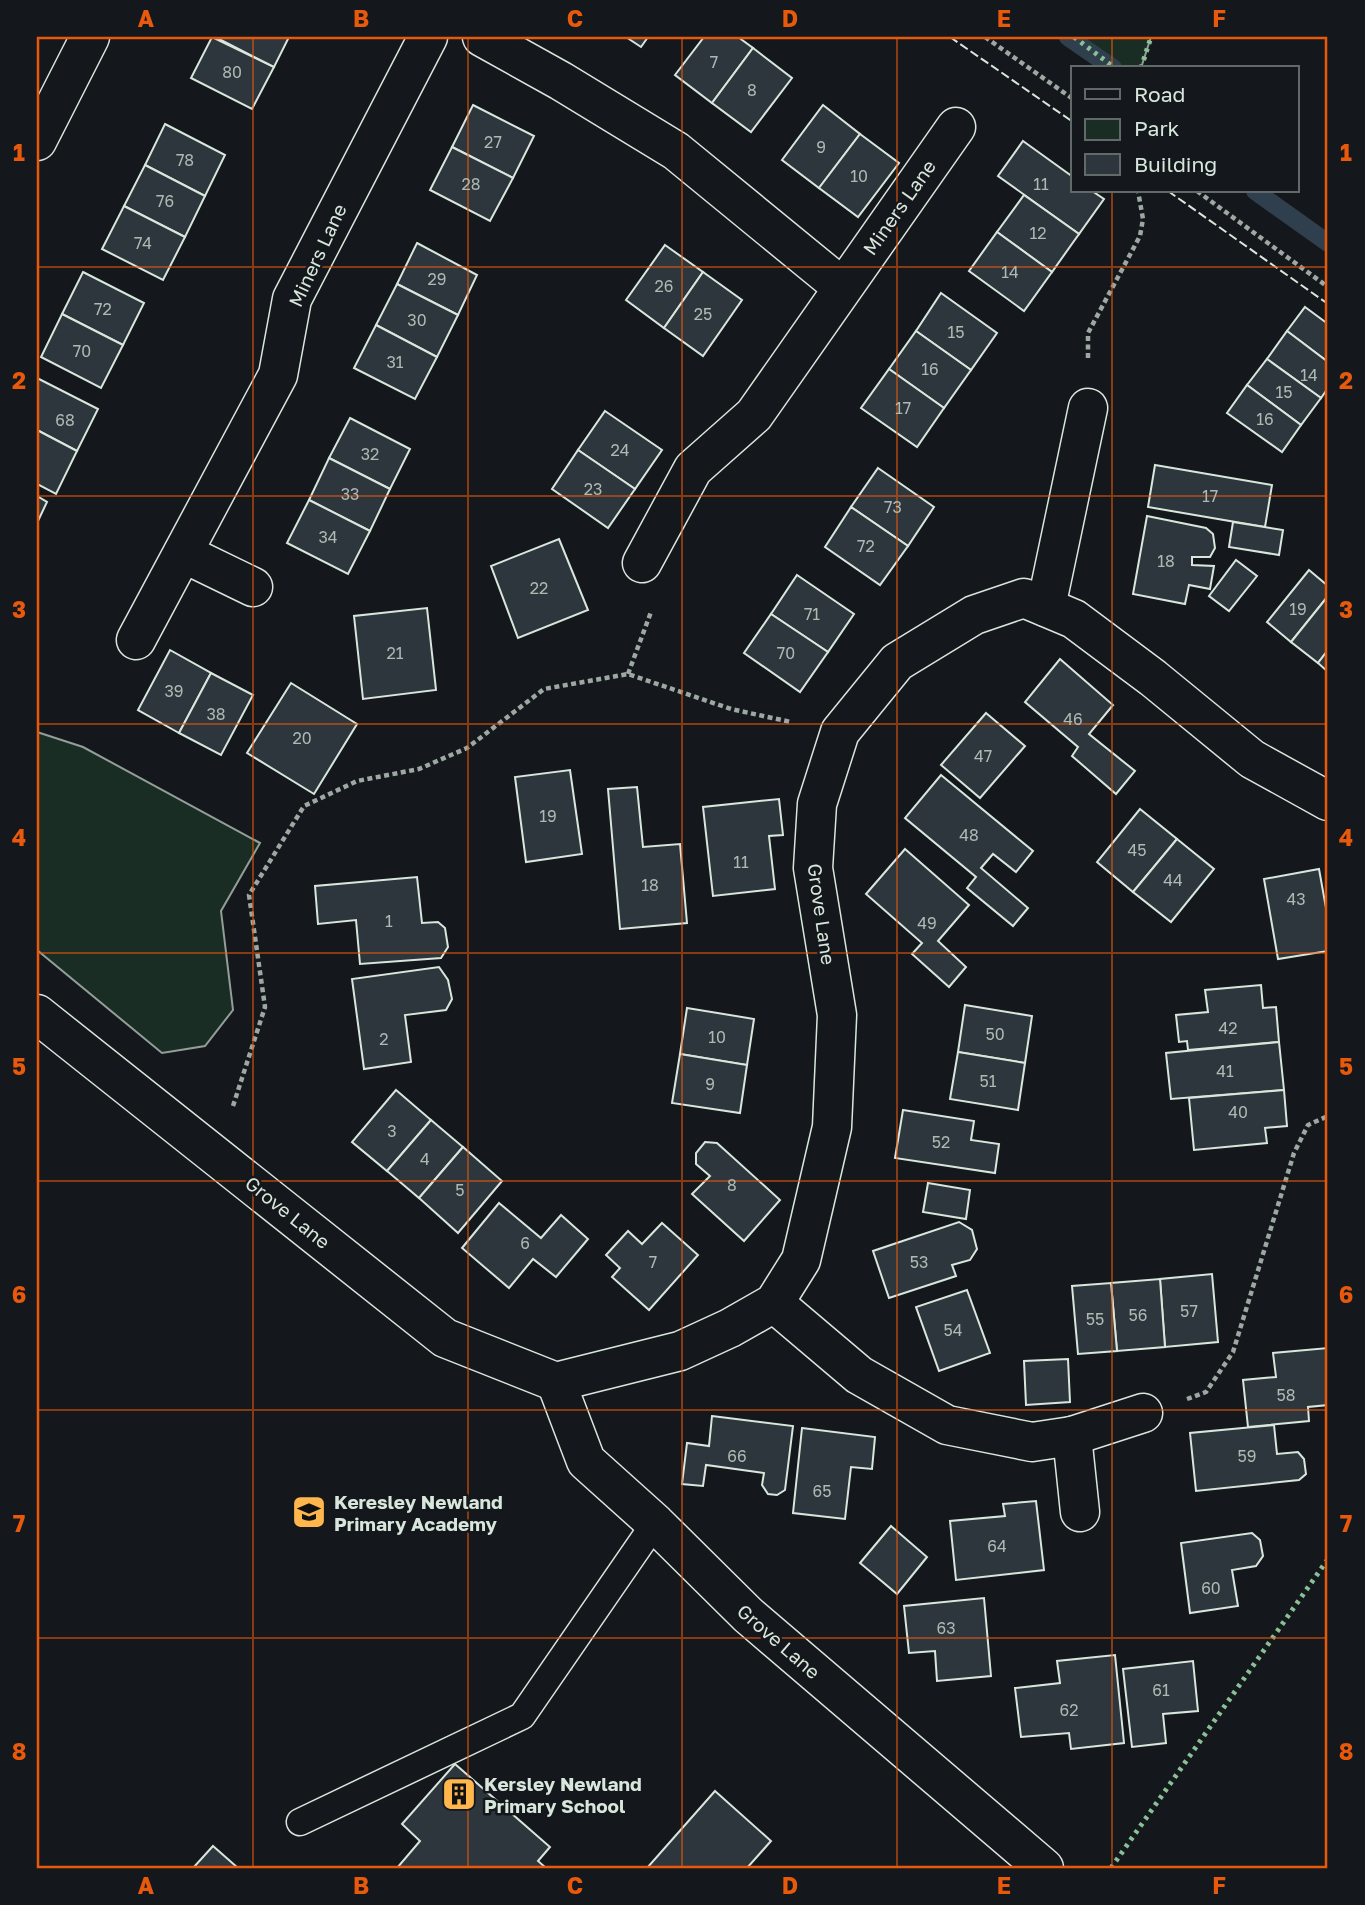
<svg xmlns="http://www.w3.org/2000/svg" width="1365" height="1905" viewBox="0 0 1365 1905" font-family="'Golos Text',sans-serif">
  <style>
    .green { fill: #1a2d24; stroke: #939e99; stroke-width: 2 }
    .lines { fill: none; stroke-linecap: round; stroke-linejoin: round }
    .stream { stroke: #2f3f4d; stroke-width: 18 }
    .building { fill: #2c363c; stroke: #d8e6dc; stroke-width: 2 }
    .lane-casing { stroke: #d8e6dc; stroke-width: 29 }
    .street-casing { stroke: #d8e6dc; stroke-width: 41 }
    .secondary-casing { stroke: #d8e6dc; stroke-width: 41 }
    .path { stroke: #9da8a2; stroke-width: 4.5; stroke-dasharray: 5 3.5; stroke-linecap: butt }
    .lane { stroke: #14181c; stroke-width: 26 }
    .street { stroke: #14181c; stroke-width: 38 }
    .secondary { stroke: #14181c; stroke-width: 38 }
    .hedge { stroke: #8ac095; stroke-width: 5; stroke-dasharray: 3.5 5; stroke-linecap: butt }
    .fence { stroke: #d8e6dc; stroke-width: 2; stroke-dasharray: 9 3.5; stroke-linecap: butt }
    .grid { fill: none; stroke: #e8590c; stroke-width: 2; stroke-opacity: 0.55 }
    .labels { text-anchor: middle; dominant-baseline: central; stroke-width: 5; stroke-linejoin: round; paint-order: stroke }
    .number-label { font-size: 16px; fill: #adbab4 }
    .street-label { font-size: 19px; fill: #d8e6dc; stroke: #14181c }
    .poi-label { font-size: 19px; font-weight: bold; fill: #d8e6dc; stroke: #14181c; text-anchor: start }
    .neatline { fill: none; stroke: #e8590c; stroke-width: 2.5 }
    .grid-label { font-size: 23px; text-anchor: middle; font-weight: bold; fill: #e8590c }
  </style>
  <rect width="100%" height="100%" fill="#14181c"/>
  <g class="green">
    <polygon points="1074,37 1151,37 1141,68 1115,68"/>
    <polygon points="37,732 83,747 260,843 221,911 233,1010 205,1046 162,1053 37,950"/>
  </g>
  <g class="lines">
    <g class="stream">
      <polyline points="1068,37 1113,68"/>
      <polyline points="1255,191 1328,243"/>
    </g>
  </g>
  <g class="building">
    <polygon points="212,37 274,67 252,109 191,78"/>
    <polygon points="215,37 289,37 274,67"/>
    <polygon points="626,37 648,37 641,47"/>
    <polygon points="704,37 738,37 753,48 712,103 675,75"/>
    <polygon points="753,48 792,78 751,132 712,103"/>
    <polygon points="473,105 534,136 513,178 452,147"/>
    <polygon points="823,105 860,134 819,188 782,160"/>
    <polygon points="165,124 225,155 205,196 145,165"/>
    <polygon points="860,134 899,163 858,217 819,188"/>
    <polygon points="1023,141 1073,177 1073,191 1092,191 1104,199 1079,234 998,176"/>
    <polygon points="452,147 513,178 490,221 430,190"/>
    <polygon points="145,165 205,196 185,237 124,206"/>
    <polygon points="1024,195 1079,234 1052,272 997,232"/>
    <polygon points="124,206 185,237 163,280 102,249"/>
    <polygon points="997,232 1052,272 1024,311 969,271"/>
    <polygon points="417,243 477,275 458,315 397,284"/>
    <polygon points="665,245 703,272 664,328 626,300"/>
    <polygon points="83,272 144,303 123,345 62,314"/>
    <polygon points="703,272 742,300 703,356 664,328"/>
    <polygon points="397,284 458,315 437,357 376,325"/>
    <polygon points="941,293 997,333 971,370 916,331"/>
    <polygon points="1305,307 1328,324 1328,362 1287,331"/>
    <polygon points="62,314 123,345 101,388 41,357"/>
    <polygon points="376,325 437,357 415,399 354,368"/>
    <polygon points="916,331 971,370 944,408 889,369"/>
    <polygon points="1287,331 1328,362 1328,388 1321,398 1267,359"/>
    <polygon points="1267,359 1321,398 1301,425 1247,385"/>
    <polygon points="889,369 944,408 917,447 861,408"/>
    <polygon points="37,378 98,409 77,451 37,430"/>
    <polygon points="1247,385 1301,425 1282,452 1227,413"/>
    <polygon points="605,411 662,450 635,489 578,450"/>
    <polygon points="350,418 410,449 390,489 329,458"/>
    <polygon points="37,430 77,451 56,494 37,484"/>
    <polygon points="578,450 635,489 608,528 552,489"/>
    <polygon points="329,458 390,489 370,531 309,500"/>
    <polygon points="1155,465 1272,485 1265,527 1148,507"/>
    <polygon points="878,468 934,507 908,546 851,507"/>
    <polygon points="37,496 47,502 37,523"/>
    <polygon points="309,500 370,531 348,574 287,543"/>
    <polygon points="851,507 908,546 880,585 825,547"/>
    <polygon points="1147,516 1206,528 1213,534 1215,548 1210,557 1192,557 1192,565 1214,566 1210,589 1189,585 1185,604 1133,594"/>
    <polygon points="1233,522 1283,530 1279,555 1229,547"/>
    <polygon points="559,539 588,610 518,638 491,566"/>
    <polygon points="1236,560 1257,576 1229,611 1209,596"/>
    <polygon points="1309,570 1328,586 1328,596 1291,642 1267,622"/>
    <polygon points="797,575 854,614 828,652 771,614"/>
    <polygon points="1328,596 1328,650 1318,663 1291,642"/>
    <polygon points="427,608 436,690 363,699 354,616"/>
    <polygon points="771,614 828,652 800,692 744,653"/>
    <polygon points="170,650 211,673 179,733 138,710"/>
    <polygon points="1328,650 1328,672 1318,663"/>
    <polygon points="1060,659 1113,705 1089,734 1135,771 1116,794 1072,756 1078,747 1025,702"/>
    <polygon points="211,673 253,695 221,755 179,733"/>
    <polygon points="291,683 357,724 314,794 247,753"/>
    <polygon points="986,713 1025,746 980,798 941,765"/>
    <polygon points="570,770 582,854 526,862 515,777"/>
    <polygon points="941,775 1033,851 1016,872 993,854 981,868 1028,908 1013,926 967,888 976,877 905,818"/>
    <polygon points="637,787 643,847 680,844 687,923 620,929 608,789"/>
    <polygon points="779,799 783,835 769,836 775,889 713,896 703,807"/>
    <polygon points="1140,809 1177,839 1133,892 1097,862"/>
    <polygon points="1177,839 1214,869 1171,922 1133,892"/>
    <polygon points="905,849 969,905 938,941 966,967 949,987 912,954 922,943 866,894"/>
    <polygon points="1319,869 1328,919 1328,951 1278,959 1264,879"/>
    <polygon points="417,877 422,923 438,922 445,928 448,947 441,958 360,964 356,920 318,924 315,886"/>
    <polygon points="439,967 448,980 452,999 446,1010 405,1015 411,1062 364,1069 352,979"/>
    <polygon points="1261,985 1263,1008 1276,1007 1279,1042 1188,1050 1187,1041 1179,1042 1176,1015 1208,1012 1205,990"/>
    <polygon points="965,1005 1032,1016 1025,1063 958,1052"/>
    <polygon points="687,1008 754,1019 747,1065 680,1054"/>
    <polygon points="1279,1042 1284,1090 1171,1099 1166,1053"/>
    <polygon points="958,1052 1025,1063 1018,1110 950,1099"/>
    <polygon points="680,1054 747,1065 740,1113 672,1103"/>
    <polygon points="396,1090 431,1120 387,1171 352,1142"/>
    <polygon points="1284,1090 1287,1126 1265,1128 1267,1143 1194,1150 1189,1098"/>
    <polygon points="903,1110 974,1121 971,1140 999,1144 995,1173 895,1158"/>
    <polygon points="431,1120 463,1147 419,1198 387,1171"/>
    <polygon points="705,1142 717,1143 780,1200 744,1241 692,1194 710,1176 696,1164 696,1153"/>
    <polygon points="463,1147 502,1181 458,1233 419,1198"/>
    <polygon points="928,1183 970,1190 966,1219 923,1212"/>
    <polygon points="499,1203 541,1238 561,1215 588,1239 556,1277 533,1259 509,1288 462,1248"/>
    <polygon points="959,1222 972,1230 977,1249 970,1260 952,1265 956,1276 889,1298 873,1251"/>
    <polygon points="662,1223 698,1255 649,1310 612,1277 620,1268 606,1255 628,1231 642,1244"/>
    <polygon points="1212,1274 1218,1342 1165,1347 1160,1279"/>
    <polygon points="1160,1279 1165,1347 1117,1351 1111,1283"/>
    <polygon points="1111,1283 1117,1351 1078,1354 1072,1286"/>
    <polygon points="967,1290 990,1353 939,1371 916,1307"/>
    <polygon points="1328,1348 1328,1405 1308,1407 1309,1421 1248,1427 1243,1380 1276,1377 1273,1353"/>
    <polygon points="1068,1359 1070,1402 1026,1405 1024,1361"/>
    <polygon points="712,1416 793,1426 785,1490 777,1495 768,1494 762,1485 764,1473 706,1465 703,1486 682,1484 687,1443 709,1446"/>
    <polygon points="1274,1425 1277,1454 1298,1452 1304,1459 1306,1474 1299,1480 1196,1491 1190,1433"/>
    <polygon points="802,1428 875,1437 872,1469 851,1467 845,1519 793,1513"/>
    <polygon points="1036,1501 1044,1570 956,1580 950,1521 1005,1516 1003,1504"/>
    <polygon points="891,1526 927,1557 897,1594 860,1563"/>
    <polygon points="1252,1533 1260,1540 1263,1556 1256,1566 1232,1570 1238,1606 1190,1613 1181,1543"/>
    <polygon points="984,1598 991,1676 937,1681 935,1651 909,1653 904,1606"/>
    <polygon points="1115,1655 1124,1743 1071,1749 1069,1733 1021,1737 1015,1688 1060,1683 1057,1661"/>
    <polygon points="1193,1661 1198,1711 1163,1714 1166,1743 1132,1747 1123,1669"/>
    <polygon points="455,1764 550,1847 538,1861 546,1868 397,1868 420,1841 402,1824"/>
    <polygon points="715,1791 771,1841 747,1868 647,1868"/>
    <polygon points="213,1846 238,1868 193,1868"/>
  </g>
  <g class="lines">
    <g class="lane-casing">
      <polyline id="lane" points="300,1822 522,1716 655,1523"/>
    </g>
    <g class="street-casing">
      <g id="street">
        <polyline points="482,37 561,81 676,151 842,287"/>
        <polyline points="183,553 253,587"/>
        <polyline points="642,563 693,469 754,415 956,127"/>
        <polyline points="1046,607 1088,408"/>
        <polyline points="136,640 278,375 292,299 428,37"/>
        <polyline points="37,1014 445,1338 556,1382 680,1351 730,1328 774,1303 801,1260 832,1127 837,1015 813,868 817,804 840,732 897,662 974,615 1024,598 1074,619 1153,678 1252,759 1328,801"/>
        <polyline points="774,1303 859,1375 947,1425 1032,1442 1072,1436 1143,1413"/>
        <polyline points="556,1382 586,1461 655,1523 748,1615 1044,1868"/>
        <polyline points="1072,1436 1080,1512"/>
      </g>
    </g>
    <g class="secondary-casing">
      <polyline id="secondary" points="37,141 90,37"/>
    </g>
    <g class="path">
      <polyline points="985,37 1073,99"/>
      <polyline points="1197,191 1328,287"/>
      <polyline points="1088,358 1088,333 1140,236 1143,219 1138,191"/>
      <polyline points="628,674 651,612"/>
      <polyline points="233,1106 265,1007 249,895 304,806 357,781 419,769 467,748 544,689 628,674 731,709 791,722"/>
      <polyline points="1187,1399 1206,1392 1233,1352 1294,1153 1308,1125 1328,1116"/>
    </g>
    <use href="#lane" class="lane"/>
    <use href="#street" class="street"/>
    <use href="#secondary" class="secondary"/>
    <g class="hedge">
      <polyline points="1074,37 1115,68"/>
      <polyline points="1141,68 1151,37"/>
      <polyline points="1111,1868 1328,1559"/>
    </g>
    <g class="fence">
      <polyline points="950,37 1073,122"/>
      <polyline points="1168,191 1328,304"/>
    </g>
  </g>
  <path class="grid" d="M253 37V1868M468 37V1868M682 37V1868M897 37V1868M1112 37V68M1112 191V1868M37 267H1328M37 496H1328M37 724H1328M37 953H1328M37 1181H1328M37 1410H1328M37 1638H1328"/>
  <defs>
    <g id="school-square" transform="scale(1.75)"><rect x="-9" y="-9" width="18" height="18" rx="4" fill="#ffb74d" stroke="#14181c"/><path d="M0-5L7-2L0 1L-7-2ZM-4 1L0 2.5L4 1V4Q0 6-4 4Z" fill="#111"/></g>
    <g id="building-square" transform="scale(1.75)"><rect x="-9" y="-9" width="18" height="18" rx="4" fill="#ffb74d" stroke="#14181c"/><path d="M-4-6H4V6H1V3H-1V6H-4ZM-2.5-4.3h1.7v1.8h-1.7ZM.8-4.3h1.7v1.8H.8ZM-2.5-1h1.7V.8h-1.7ZM.8-1h1.7V.8H.8Z" fill="#111"/></g>
  </defs>
  <g fill-rule="evenodd">
    <use href="#school-square" x="309" y="1512"/>
    <use href="#building-square" x="459" y="1794"/>
  </g>
  <g class="labels">
    <g class="number-label">
      <text x="714" y="62">7</text>
      <text x="232" y="72">80</text>
      <text x="752" y="90">8</text>
      <text x="493" y="142">27</text>
      <text x="821" y="147">9</text>
      <text x="185" y="160">78</text>
      <text x="859" y="176">10</text>
      <text x="471" y="184">28</text>
      <text x="1041" y="184">11</text>
      <text x="165" y="201">76</text>
      <text x="1038" y="233">12</text>
      <text x="143" y="243">74</text>
      <text x="1010" y="272">14</text>
      <text x="437" y="279">29</text>
      <text x="664" y="286">26</text>
      <text x="103" y="309">72</text>
      <text x="703" y="314">25</text>
      <text x="417" y="320">30</text>
      <text x="956" y="332">15</text>
      <text x="82" y="351">70</text>
      <text x="395" y="362">31</text>
      <text x="930" y="369">16</text>
      <text x="1309" y="375">14</text>
      <text x="1284" y="392">15</text>
      <text x="903" y="408">17</text>
      <text x="1265" y="419">16</text>
      <text x="65" y="420">68</text>
      <text x="620" y="450">24</text>
      <text x="370" y="454">32</text>
      <text x="593" y="489">23</text>
      <text x="350" y="494">33</text>
      <text x="1210" y="496">17</text>
      <text x="893" y="507">73</text>
      <text x="328" y="537">34</text>
      <text x="866" y="546">72</text>
      <text x="1166" y="561">18</text>
      <text x="539" y="588">22</text>
      <text x="1298" y="609">19</text>
      <text x="812" y="614">71</text>
      <text x="395" y="653">21</text>
      <text x="786" y="653">70</text>
      <text x="174" y="691">39</text>
      <text x="216" y="714">38</text>
      <text x="1073" y="719">46</text>
      <text x="302" y="738">20</text>
      <text x="983" y="756">47</text>
      <text x="548" y="816">19</text>
      <text x="969" y="835">48</text>
      <text x="1137" y="850">45</text>
      <text x="741" y="862">11</text>
      <text x="1173" y="880">44</text>
      <text x="650" y="885">18</text>
      <text x="1296" y="899">43</text>
      <text x="389" y="921">1</text>
      <text x="927" y="923">49</text>
      <text x="1228" y="1028">42</text>
      <text x="995" y="1034">50</text>
      <text x="717" y="1037">10</text>
      <text x="384" y="1039">2</text>
      <text x="1225" y="1071">41</text>
      <text x="988" y="1081">51</text>
      <text x="710" y="1084">9</text>
      <text x="1238" y="1112">40</text>
      <text x="392" y="1131">3</text>
      <text x="941" y="1142">52</text>
      <text x="425" y="1159">4</text>
      <text x="732" y="1185">8</text>
      <text x="460" y="1190">5</text>
      <text x="525" y="1243">6</text>
      <text x="653" y="1262">7</text>
      <text x="919" y="1262">53</text>
      <text x="1189" y="1311">57</text>
      <text x="1138" y="1315">56</text>
      <text x="1095" y="1319">55</text>
      <text x="953" y="1330">54</text>
      <text x="1286" y="1395">58</text>
      <text x="737" y="1456">66</text>
      <text x="1247" y="1456">59</text>
      <text x="822" y="1491">65</text>
      <text x="997" y="1546">64</text>
      <text x="1211" y="1588">60</text>
      <text x="946" y="1628">63</text>
      <text x="1161" y="1690">61</text>
      <text x="1069" y="1710">62</text>
    </g>
    <g class="street-label">
      <text transform="translate(899 207) rotate(-55)">Miners Lane</text>
      <text transform="translate(317 255) rotate(-65)">Miners Lane</text>
      <text transform="translate(822 914) rotate(82)">Grove Lane</text>
      <text transform="translate(288 1212) rotate(39)">Grove Lane</text>
      <text transform="translate(779 1641) rotate(41)">Grove Lane</text>
    </g>
    <g class="poi-label">
      <text x="334" y="1501">Keresley Newland<tspan x="334" dy="22">Primary Academy</tspan></text>
      <text x="484" y="1783">Kersley Newland<tspan x="484" dy="22">Primary School</tspan></text>
    </g>
  </g>
  <rect width="1365" height="1905" fill="none" stroke="#14181c" stroke-width="77"/>
  <rect x="1071" y="66" width="228" height="126" fill="#14181c" stroke="#626a69" stroke-width="2"/>
  <rect x="1085" y="89" width="35" height="10" fill="#14181c" stroke="#626a69" stroke-width="2"/>
  <text x="1134" y="102" font-size="21" fill="#d8e6dc">Road</text>
  <rect x="1085" y="119" width="35" height="21" fill="#1a2d24" stroke="#626a69" stroke-width="2"/>
  <text x="1134" y="136" font-size="21" fill="#d8e6dc">Park</text>
  <rect x="1085" y="154" width="35" height="21" fill="#2c363c" stroke="#626a69" stroke-width="2"/>
  <text x="1134" y="172" font-size="21" fill="#d8e6dc">Building</text>
  <rect x="38" y="38" width="1288" height="1829" class="neatline"/>
  <g class="grid-label">
    <text x="146" y="27">A</text>
    <text x="361" y="27">B</text>
    <text x="575" y="27">C</text>
    <text x="790" y="27">D</text>
    <text x="1004" y="27">E</text>
    <text x="1219" y="27">F</text>
    <text x="19" y="161">1</text>
    <text x="1346" y="161">1</text>
    <text x="19" y="389">2</text>
    <text x="1346" y="389">2</text>
    <text x="19" y="618">3</text>
    <text x="1346" y="618">3</text>
    <text x="19" y="846">4</text>
    <text x="1346" y="846">4</text>
    <text x="19" y="1075">5</text>
    <text x="1346" y="1075">5</text>
    <text x="19" y="1303">6</text>
    <text x="1346" y="1303">6</text>
    <text x="19" y="1532">7</text>
    <text x="1346" y="1532">7</text>
    <text x="19" y="1760">8</text>
    <text x="1346" y="1760">8</text>
    <text x="146" y="1894">A</text>
    <text x="361" y="1894">B</text>
    <text x="575" y="1894">C</text>
    <text x="790" y="1894">D</text>
    <text x="1004" y="1894">E</text>
    <text x="1219" y="1894">F</text>
  </g>
</svg>
